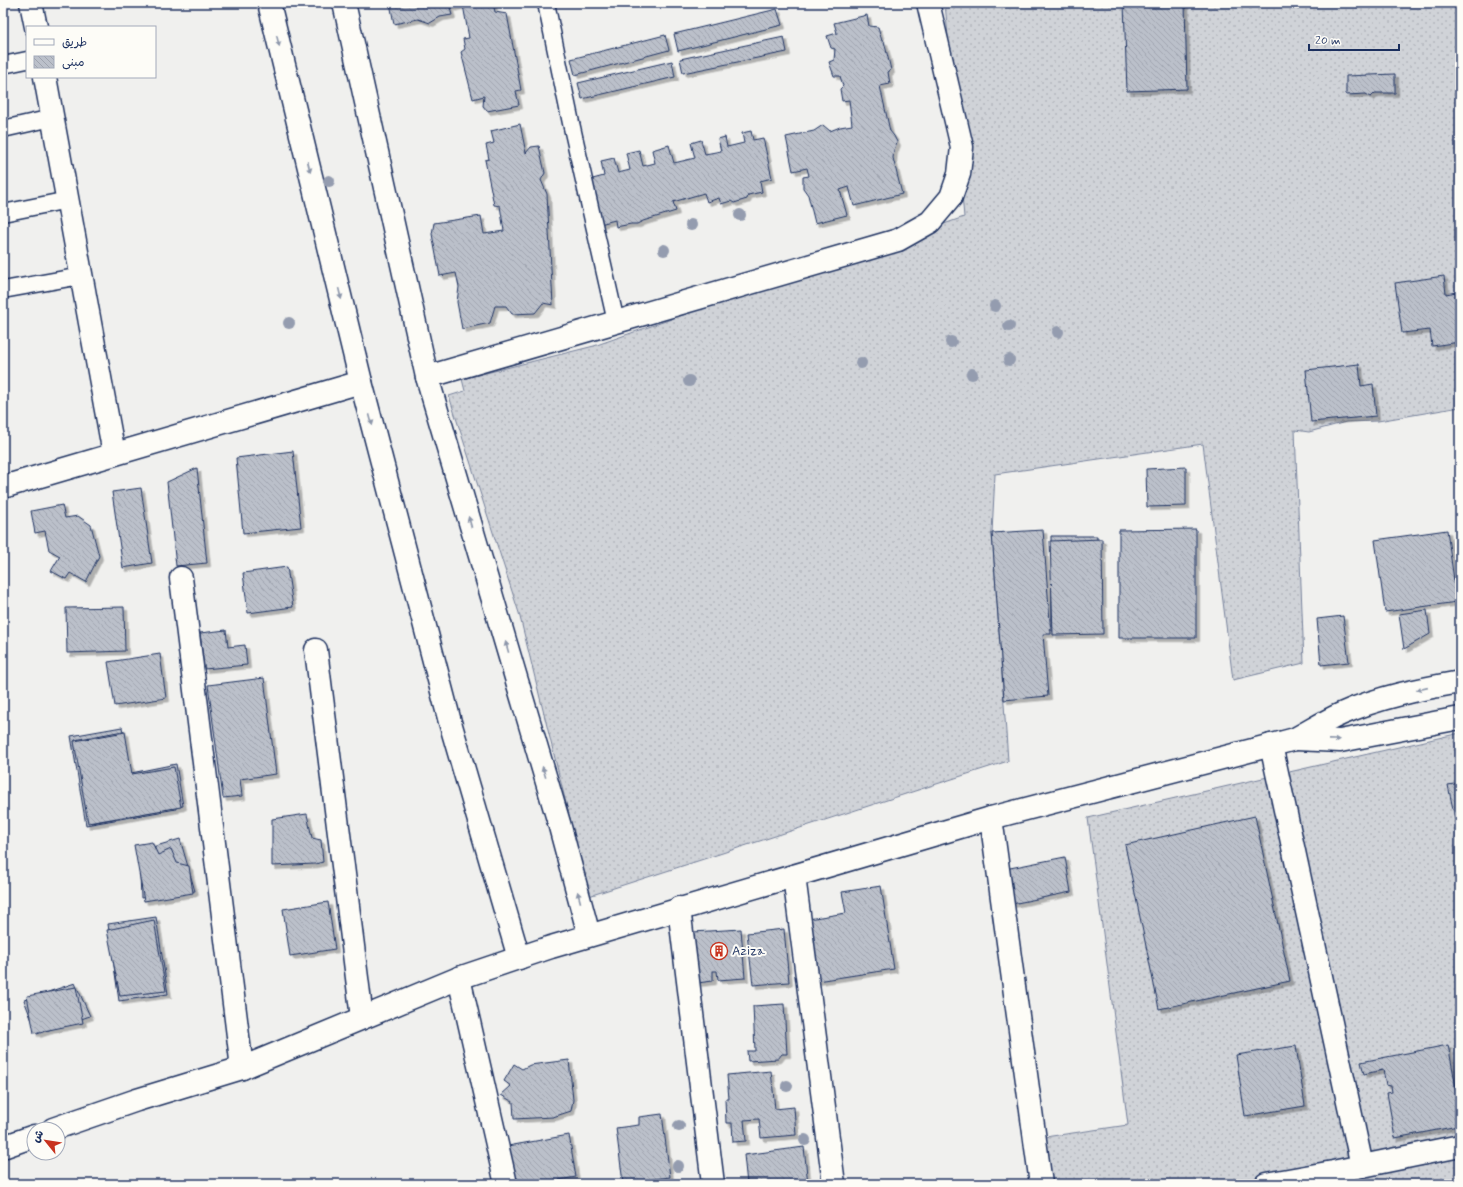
<svg xmlns="http://www.w3.org/2000/svg" width="1463" height="1187" viewBox="0 0 1463 1187" font-family="Mynerve,'Playpen Sans Arabic',sans-serif">
  <style>
    .grass { fill: url(#grass-dots); stroke: #76819b }
    .building { fill: url(#building-back-hatch); stroke: #1b2f5e; filter: url(#shadow) }
    .lines { fill: none; stroke-linecap: round; stroke-linejoin: round }
    .service-casing { stroke: #1b2f5e; stroke-width: 19 }
    .minor-casing { stroke: #1b2f5e; stroke-width: 25 }
    .tertiary-casing { stroke: #1b2f5e; stroke-width: 25 }
    .service { stroke: #fdfcf7; stroke-width: 16 }
    .minor { stroke: #fdfcf7; stroke-width: 22 }
    .tertiary { stroke: #fdfcf7; stroke-width: 22 }
    .tree { fill: #949caf }
    .oneway { fill: #8c96aa }
    .labels { text-anchor: middle; dominant-baseline: central; stroke-width: 4; stroke-linejoin: round; paint-order: stroke }
    .poi-label { font-size: 13px; fill: #1b2f5e; stroke: #fdfcf7; text-anchor: start }
  </style>
  <defs>
    <pattern id="grass-dots" width="8" height="8" patternUnits="userSpaceOnUse"><rect width="8" height="8" fill="#d0d3d8"/><path d="M2 2h.1M6 6h.1" fill="none" stroke="#b2b5bc" stroke-width="1.8" stroke-linecap="round"/></pattern>
    <pattern id="building-back-hatch" width="6" height="6" patternUnits="userSpaceOnUse"><rect width="6" height="6" fill="#bbc0ca"/><path d="M-1 5l2 2M0 0l6 6M5-1l2 2" fill="none" stroke="#a0a5b0"/></pattern>
    <filter id="shadow"><feDropShadow dx="3.5" dy="3.5" stdDeviation="0" flood-color="#0004"/></filter>
  </defs>
  <rect width="100%" height="100%" fill="#f0f0ee"/>
  <filter id="ink" filterUnits="userSpaceOnUse"><feTurbulence type="fractalNoise" baseFrequency=".025" numOctaves="2"/><feDisplacementMap in="SourceGraphic" scale="8" xChannelSelector="R" yChannelSelector="G"/><feConvolveMatrix kernelMatrix="1 2 1 2 8 2 1 2 1" color-interpolation-filters="sRGB"/></filter>
  <g filter="url(#ink)">
    <g class="grass">
      <polygon points="945,3 1460,3 1460,407 1378,421 1346,422 1309,432 1295,430 1304,663 1233,680 1203,444 995,474 992,533 1008,761 589,896 519,613 449,396 465,391 462,379 594,346 964,217"/>
      <polygon points="1460,733 1460,1184 1051,1184 1045,1137 1128,1125 1088,818"/>
    </g>
    <g class="building">
      <polygon points="390,3 493,3 495,12 507,14 521,90 516,91 519,105 487,111 483,106 484,96 473,99 461,52 465,49 463,39 469,38 463,5 450,8 452,15 440,17 430,23 418,19 394,24"/>
      <polygon points="1124,3 1185,3 1187,89 1127,91"/>
      <polygon points="777,9 782,25 678,51 674,34"/>
      <polygon points="867,15 869,26 878,27 882,41 884,41 891,70 888,72 890,84 880,86 890,131 894,136 897,142 894,150 893,158 902,194 854,206 849,187 840,190 847,215 815,223 808,195 803,188 803,177 809,176 807,168 793,171 786,137 814,131 823,125 830,131 840,127 852,125 849,100 842,101 840,89 843,86 840,76 834,76 829,62 834,60 835,49 831,48 827,36 837,33 834,23"/>
      <polygon points="665,35 669,50 575,75 571,59"/>
      <polygon points="784,37 787,52 683,73 680,59"/>
      <polygon points="672,61 675,77 582,99 578,83"/>
      <polygon points="1395,74 1395,93 1375,93 1371,97 1366,94 1346,95 1346,76"/>
      <polygon points="520,124 526,153 531,147 539,146 545,173 541,180 547,194 553,305 543,303 535,313 512,314 506,306 495,306 490,323 462,329 457,302 459,287 456,273 440,276 432,234 434,223 481,216 484,234 504,231 500,206 494,205 485,160 489,159 486,145 494,143 491,131"/>
      <polygon points="751,131 753,140 763,138 772,178 760,181 762,192 748,195 747,199 734,203 731,201 721,204 719,198 707,202 704,193 673,202 676,211 643,221 637,224 631,224 616,227 615,220 600,224 589,180 604,176 601,161 614,158 618,173 630,170 626,153 639,150 643,166 655,163 652,150 669,145 674,163 695,158 691,143 701,140 705,154 721,151 718,139 725,137 727,147 744,143 742,133"/>
      <polygon points="1444,276 1446,294 1456,292 1460,320 1460,342 1432,346 1430,330 1402,333 1395,283"/>
      <polygon points="1359,364 1361,386 1373,384 1376,416 1311,422 1306,370"/>
      <polygon points="293,451 301,527 243,533 236,458"/>
      <polygon points="1186,467 1186,506 1147,507 1146,469"/>
      <polygon points="197,468 207,563 176,566 167,482"/>
      <polygon points="141,488 152,563 123,568 112,492"/>
      <polygon points="62,505 65,518 78,516 91,525 99,556 86,582 70,573 66,579 51,571 60,556 49,550 45,531 35,533 31,511"/>
      <polygon points="1196,529 1196,638 1119,638 1119,530"/>
      <polygon points="1043,530 1051,634 1043,634 1048,696 1004,700 992,533"/>
      <polygon points="1447,530 1457,602 1385,612 1375,540"/>
      <polygon points="1051,536 1097,536 1098,594 1079,594 1079,630 1052,631"/>
      <polygon points="1102,539 1103,634 1053,635 1050,541"/>
      <polygon points="287,567 293,607 248,613 243,573"/>
      <polygon points="124,607 125,651 67,653 66,608"/>
      <polygon points="1427,610 1430,634 1404,649 1399,614"/>
      <polygon points="1343,616 1349,662 1321,665 1317,619"/>
      <polygon points="226,630 228,647 245,645 247,665 204,669 200,633"/>
      <polygon points="160,654 166,698 115,706 108,662"/>
      <polygon points="264,678 276,774 240,779 242,796 223,798 208,685"/>
      <polygon points="122,727 131,778 169,771 176,809 86,825 71,736"/>
      <polygon points="123,731 131,773 176,764 183,806 91,823 75,740"/>
      <polygon points="125,732 132,774 174,767 181,807 88,823 74,741"/>
      <polygon points="1460,783 1460,843 1448,785"/>
      <polygon points="307,814 312,838 321,840 323,862 315,864 272,866 272,819"/>
      <polygon points="1255,816 1290,981 1159,1009 1125,845"/>
      <polygon points="180,839 195,891 141,898 139,851"/>
      <polygon points="152,842 158,855 171,849 177,863 189,866 193,893 144,901 134,845"/>
      <polygon points="1065,857 1071,892 1007,905 1000,870"/>
      <polygon points="881,886 894,969 817,981 808,919 846,913 842,892"/>
      <polygon points="328,902 335,949 290,956 283,909"/>
      <polygon points="156,917 168,994 119,1001 108,924"/>
      <polygon points="154,920 166,991 120,996 107,930"/>
      <polygon points="741,929 745,978 718,980 717,971 713,971 713,981 697,983 693,932"/>
      <polygon points="784,929 789,982 753,985 747,933"/>
      <polygon points="75,983 90,1016 37,1034 24,1000"/>
      <polygon points="76,987 83,1023 34,1033 27,996"/>
      <polygon points="784,1004 787,1054 782,1054 778,1059 748,1061 747,1051 755,1051 753,1006"/>
      <polygon points="1448,1045 1460,1108 1460,1112 1456,1113 1458,1126 1395,1138 1387,1093 1392,1092 1391,1086 1386,1085 1383,1070 1364,1074 1361,1062"/>
      <polygon points="1296,1046 1305,1106 1245,1116 1236,1055"/>
      <polygon points="569,1060 573,1100 571,1111 553,1117 514,1119 513,1102 501,1095 511,1086 504,1081 514,1064 522,1069 530,1065"/>
      <polygon points="771,1071 775,1109 794,1107 796,1135 761,1138 759,1119 744,1120 746,1141 733,1142 732,1123 726,1123 725,1099 729,1099 727,1075"/>
      <polygon points="662,1114 670,1177 623,1183 616,1128 639,1125 639,1117"/>
      <polygon points="569,1135 576,1177 559,1180 558,1184 515,1184 508,1146"/>
      <polygon points="804,1147 808,1184 747,1184 744,1155"/>
    </g>
    <g class="lines">
      <g class="service-casing">
        <g id="service">
          <polyline points="546,3 571,123 616,322"/>
          <polyline points="3,65 27,60"/>
          <polyline points="3,129 52,118"/>
          <polyline points="3,213 68,200"/>
          <polyline points="3,290 81,276"/>
        </g>
      </g>
      <g class="minor-casing">
        <g id="minor">
          <polyline points="31,3 36,27"/>
          <polyline points="269,3 361,382 450,722 519,958"/>
          <polyline points="344,3 427,377 559,823 589,935"/>
          <polyline points="45,77 114,454"/>
          <polyline points="427,377 898,240 930,222 951,197 959,174 962,147 928,3"/>
          <polyline points="3,487 361,382"/>
          <polyline points="181,578 242,1068"/>
          <polyline points="316,650 362,1018"/>
          <polyline points="1271,745 1362,1166"/>
          <polyline points="991,818 1041,1184"/>
          <polyline points="794,876 834,1184"/>
          <polyline points="679,908 713,1184"/>
          <polyline points="459,978 506,1184"/>
          <polyline points="1266,1184 1333,1172 1460,1146"/>
        </g>
      </g>
      <g class="tertiary-casing">
        <g id="tertiary">
          <polyline points="1296,739 1340,741 1460,718"/>
          <path d="M53 1129 137 1100 242 1068 459 978 551 947 991 818 1295 739C1310 731 1325 721 1341 714 1379 697 1420 689 1460 682"/>
          <polyline points="3,1147 34,1136"/>
        </g>
      </g>
      <use href="#service" class="service"/>
      <use href="#minor" class="minor"/>
      <use href="#tertiary" class="tertiary"/>
    </g>
    <g class="tree">
      <circle cx="329" cy="181" r="6"/>
      <circle cx="740" cy="215" r="6"/>
      <circle cx="691" cy="225" r="6"/>
      <circle cx="664" cy="250" r="6"/>
      <circle cx="995" cy="306" r="6"/>
      <circle cx="289" cy="323" r="6"/>
      <circle cx="1009" cy="326" r="6"/>
      <circle cx="1058" cy="332" r="6"/>
      <circle cx="951" cy="342" r="6"/>
      <circle cx="1009" cy="360" r="6"/>
      <circle cx="861" cy="363" r="6"/>
      <circle cx="972" cy="374" r="6"/>
      <circle cx="689" cy="381" r="6"/>
      <circle cx="787" cy="1086" r="6"/>
      <circle cx="679" cy="1126" r="6"/>
      <circle cx="805" cy="1140" r="6"/>
      <circle cx="678" cy="1166" r="6"/>
    </g>
    <defs><path id="oneway-solid" d="M-6-.8H1V-3.2L6.5 0L1 3.2V.8H-6Z"/></defs>
    <g class="oneway">
      <use href="#oneway-solid" transform="translate(278 41) rotate(76)"/>
      <use href="#oneway-solid" transform="translate(309 167) rotate(76)"/>
      <use href="#oneway-solid" transform="translate(340 294) rotate(76)"/>
      <use href="#oneway-solid" transform="translate(371 420) rotate(75)"/>
      <use href="#oneway-solid" transform="translate(470 522) rotate(-106)"/>
      <use href="#oneway-solid" transform="translate(507 647) rotate(-106)"/>
      <use href="#oneway-solid" transform="translate(1422 689) rotate(167)"/>
      <use href="#oneway-solid" transform="translate(1334 740) rotate(1)"/>
      <use href="#oneway-solid" transform="translate(544 772) rotate(-107)"/>
      <use href="#oneway-solid" transform="translate(579 897) rotate(-105)"/>
    </g>
  </g>
  <defs>
    <g id="building-ring" transform="scale(0.9)"><circle r="9.5" fill="#fdfcf7" stroke="#c8321e" stroke-width="1.5"/><path d="M-4-6H4V6H1V3H-1V6H-4ZM-2.5-4.3h1.7v1.8h-1.7ZM.8-4.3h1.7v1.8H.8ZM-2.5-1h1.7V.8h-1.7ZM.8-1h1.7V.8H.8Z" fill="#c8321e"/></g>
  </defs>
  <g fill-rule="evenodd">
    <use href="#building-ring" x="719" y="951"/>
  </g>
  <g class="labels">
    <g class="poi-label">
      <text x="732" y="951">Aziza</text>
    </g>
  </g>
  <rect width="1463" height="1187" fill="none" stroke="#fdfcf7" stroke-width="16"/>
  <rect x="8" y="8" width="1447" height="1171" fill="none" stroke="#1b2f5e" stroke-width="1.5" filter="url(#ink)"/>
  <rect x="26" y="26" width="130" height="52" fill="#fdfcf7" stroke="#a3aaba"/>
  <rect x="34" y="39" width="20" height="6" fill="#fdfcf7" stroke="#a3aaba"/>
  <text x="62" y="46" font-size="12" fill="#1b2f5e">طريق</text>
  <rect x="34" y="56" width="20" height="12" fill="url(#building-back-hatch)" stroke="#a3aaba"/>
  <text x="62" y="66" font-size="12" fill="#1b2f5e">مبنى</text>
  <g transform="translate(46 1141) rotate(300)"><circle r="19" fill="#fdfcf7" stroke="#a3aaba"/>
  <path d="M0-3L7 15L0 10L-7 15Z" fill="#c8321e"/>
  <text y="-6" font-size="11" font-weight="bold" text-anchor="middle" fill="#1b2f5e">ش</text>
  </g>
  <path d="M1309 44v6h90v-6" fill="none" stroke="#1b2f5e" stroke-width="2"/>
  <text x="1315" y="44" font-size="12" fill="#1b2f5e" stroke="#fdfcf7" stroke-width="3" paint-order="stroke">20 m</text>
</svg>
